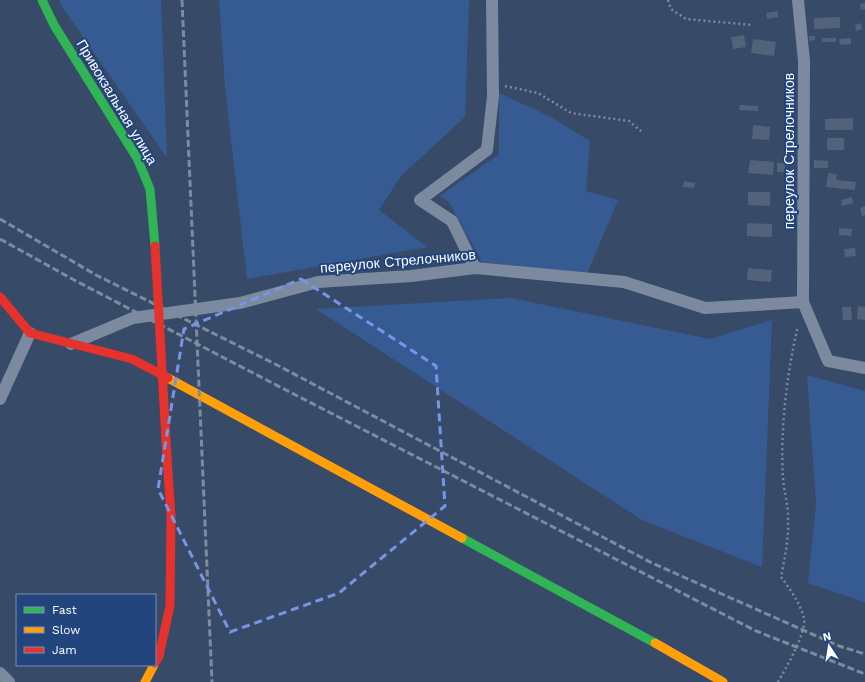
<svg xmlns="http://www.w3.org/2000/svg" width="865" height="682" viewBox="0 0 865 682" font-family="'Work Sans',sans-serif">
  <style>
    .green { fill: #365b93 }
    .building { fill: #52627a }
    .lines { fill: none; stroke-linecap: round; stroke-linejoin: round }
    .path { stroke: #7c8a9f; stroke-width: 2.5; stroke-dasharray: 2 3; stroke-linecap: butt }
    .street { stroke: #7c8a9f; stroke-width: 12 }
    .fast { stroke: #30b455; stroke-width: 9 }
    .slow { stroke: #ff9f0a; stroke-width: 9 }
    .jam { stroke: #e5322d; stroke-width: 9 }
    .rail { stroke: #7e8b9f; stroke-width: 3; stroke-dasharray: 7 3; stroke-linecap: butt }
    .jam-bridge { stroke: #e5322d; stroke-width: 9 }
    .marked { fill: none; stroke: #7795e8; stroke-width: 3; stroke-dasharray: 8 5; stroke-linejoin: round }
    .labels { text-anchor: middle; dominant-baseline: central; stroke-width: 4; stroke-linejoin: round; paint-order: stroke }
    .street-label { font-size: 14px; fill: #fff; stroke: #22457d }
  </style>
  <rect width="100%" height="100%" fill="#374a68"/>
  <g class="green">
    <polygon points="59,0 161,0 167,158 61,5"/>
    <polygon points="219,0 469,0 465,117 401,176 379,210 427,247 247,279 225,87"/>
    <polygon points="499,93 549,116 590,141 586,191 618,200 587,274 482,262 449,202 440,196 499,154"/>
    <polygon points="511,298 710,339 772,320 762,567 642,520 316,309"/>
    <polygon points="807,375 865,391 865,602 808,583 816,504"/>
  </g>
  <g class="building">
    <polygon points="865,3 865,9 861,10 860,4"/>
    <polygon points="778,11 778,17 767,19 766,13"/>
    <polygon points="840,17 840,28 814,29 814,18"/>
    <polygon points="861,23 862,29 856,31 855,25"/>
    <polygon points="744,35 746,47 733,49 731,37"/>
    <polygon points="809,36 815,36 815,40 809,41"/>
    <rect x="822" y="38" width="14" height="4"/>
    <polygon points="851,38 851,44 840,45 839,39"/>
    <polygon points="753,39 776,42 774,56 751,53"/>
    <polygon points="740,105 758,106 758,111 739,110"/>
    <polygon points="853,118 853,130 825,130 825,119"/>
    <polygon points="753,125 770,127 769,140 752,139"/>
    <rect x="827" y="138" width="17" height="12"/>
    <polygon points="750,160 774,162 773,175 748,173"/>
    <polygon points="814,160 828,161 828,168 814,168"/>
    <rect x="777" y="163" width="8" height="9"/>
    <polygon points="828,173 837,174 836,180 856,182 855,190 826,187"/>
    <polygon points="684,181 695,183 694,188 683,187"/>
    <polygon points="748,192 770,192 770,206 748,205"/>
    <polygon points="785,195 792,195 793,207 786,207"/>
    <polygon points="852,197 853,203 842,206 841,200"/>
    <polygon points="865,206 865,215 862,216 860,208"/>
    <polygon points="747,223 772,224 772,237 747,236"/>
    <polygon points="839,228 852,229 851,236 839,235"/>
    <polygon points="855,248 856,256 845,257 844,249"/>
    <polygon points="748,268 772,270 771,282 747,280"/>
    <polygon points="858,306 865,307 865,320 857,319"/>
    <polygon points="842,307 851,307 852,320 843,320"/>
  </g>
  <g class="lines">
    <g class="path">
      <polyline points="668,0 671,9 686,19 752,25"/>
      <polyline points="505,86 538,93 571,113 629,121 642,132"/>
      <path d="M778 682C785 670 807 632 804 618 800 603 790 589 781 577 785 557 789 538 788 517 788 504 784 491 783 478 780 431 787 371 798 326"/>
    </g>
    <g class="street">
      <polyline points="798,0 804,61 803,302 828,361 865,368"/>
      <polyline points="475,268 452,221 420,200 487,150 493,96 492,0"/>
      <polyline points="71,344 133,318 240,303 318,282 411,276 475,268 624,282 705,308 803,302"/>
      <polyline points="0,399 30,333"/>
      <polyline points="0,673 9,682"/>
    </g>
    <g class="fast">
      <polyline points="42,0 54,25 137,158 150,189 155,246"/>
      <polyline points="462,538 655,643"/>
    </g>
    <g class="slow">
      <polyline points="168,378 462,538"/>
      <polyline points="655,643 723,682"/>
      <polyline points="145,682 154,665"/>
    </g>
    <g class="jam">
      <polyline points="0,297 30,333 132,359 168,378"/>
      <polyline points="155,663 159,656 170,606 171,516 167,458"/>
    </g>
    <g class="rail">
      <polyline points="182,0 212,682"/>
      <polyline points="0,219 96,275 275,364 652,563 839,646 865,654"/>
      <polyline points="0,239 76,281 282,388 756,631 865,674"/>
    </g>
    <polyline class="jam-bridge" points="155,246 167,458"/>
  </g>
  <path class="marked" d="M301 279 436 366 445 506 339 593 230 632 158 489 184 329Z"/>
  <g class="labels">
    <g class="street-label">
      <text transform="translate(117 102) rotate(59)">Привокзальная улица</text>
      <text transform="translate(789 151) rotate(-90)">переулок Стрелочников</text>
      <text transform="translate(398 261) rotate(-5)">переулок Стрелочников</text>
    </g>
  </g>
  <rect x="16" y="594" width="140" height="72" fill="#22457d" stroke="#7a8fb1"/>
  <rect x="24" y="607" width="20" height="6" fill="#30b455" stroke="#7a8fb1"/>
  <text x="52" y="614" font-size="12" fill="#ffffff">Fast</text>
  <rect x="24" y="627" width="20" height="6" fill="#ff9f0a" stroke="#7a8fb1"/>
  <text x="52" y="634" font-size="12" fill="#ffffff">Slow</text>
  <rect x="24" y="647" width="20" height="6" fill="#e5322d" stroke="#7a8fb1"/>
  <text x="52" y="654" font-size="12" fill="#ffffff">Jam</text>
  <g transform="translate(829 646) rotate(348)" stroke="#22457d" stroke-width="3" paint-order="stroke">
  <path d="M0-3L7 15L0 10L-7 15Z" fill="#ffffff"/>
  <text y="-6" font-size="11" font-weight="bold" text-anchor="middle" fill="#ffffff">N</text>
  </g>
</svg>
